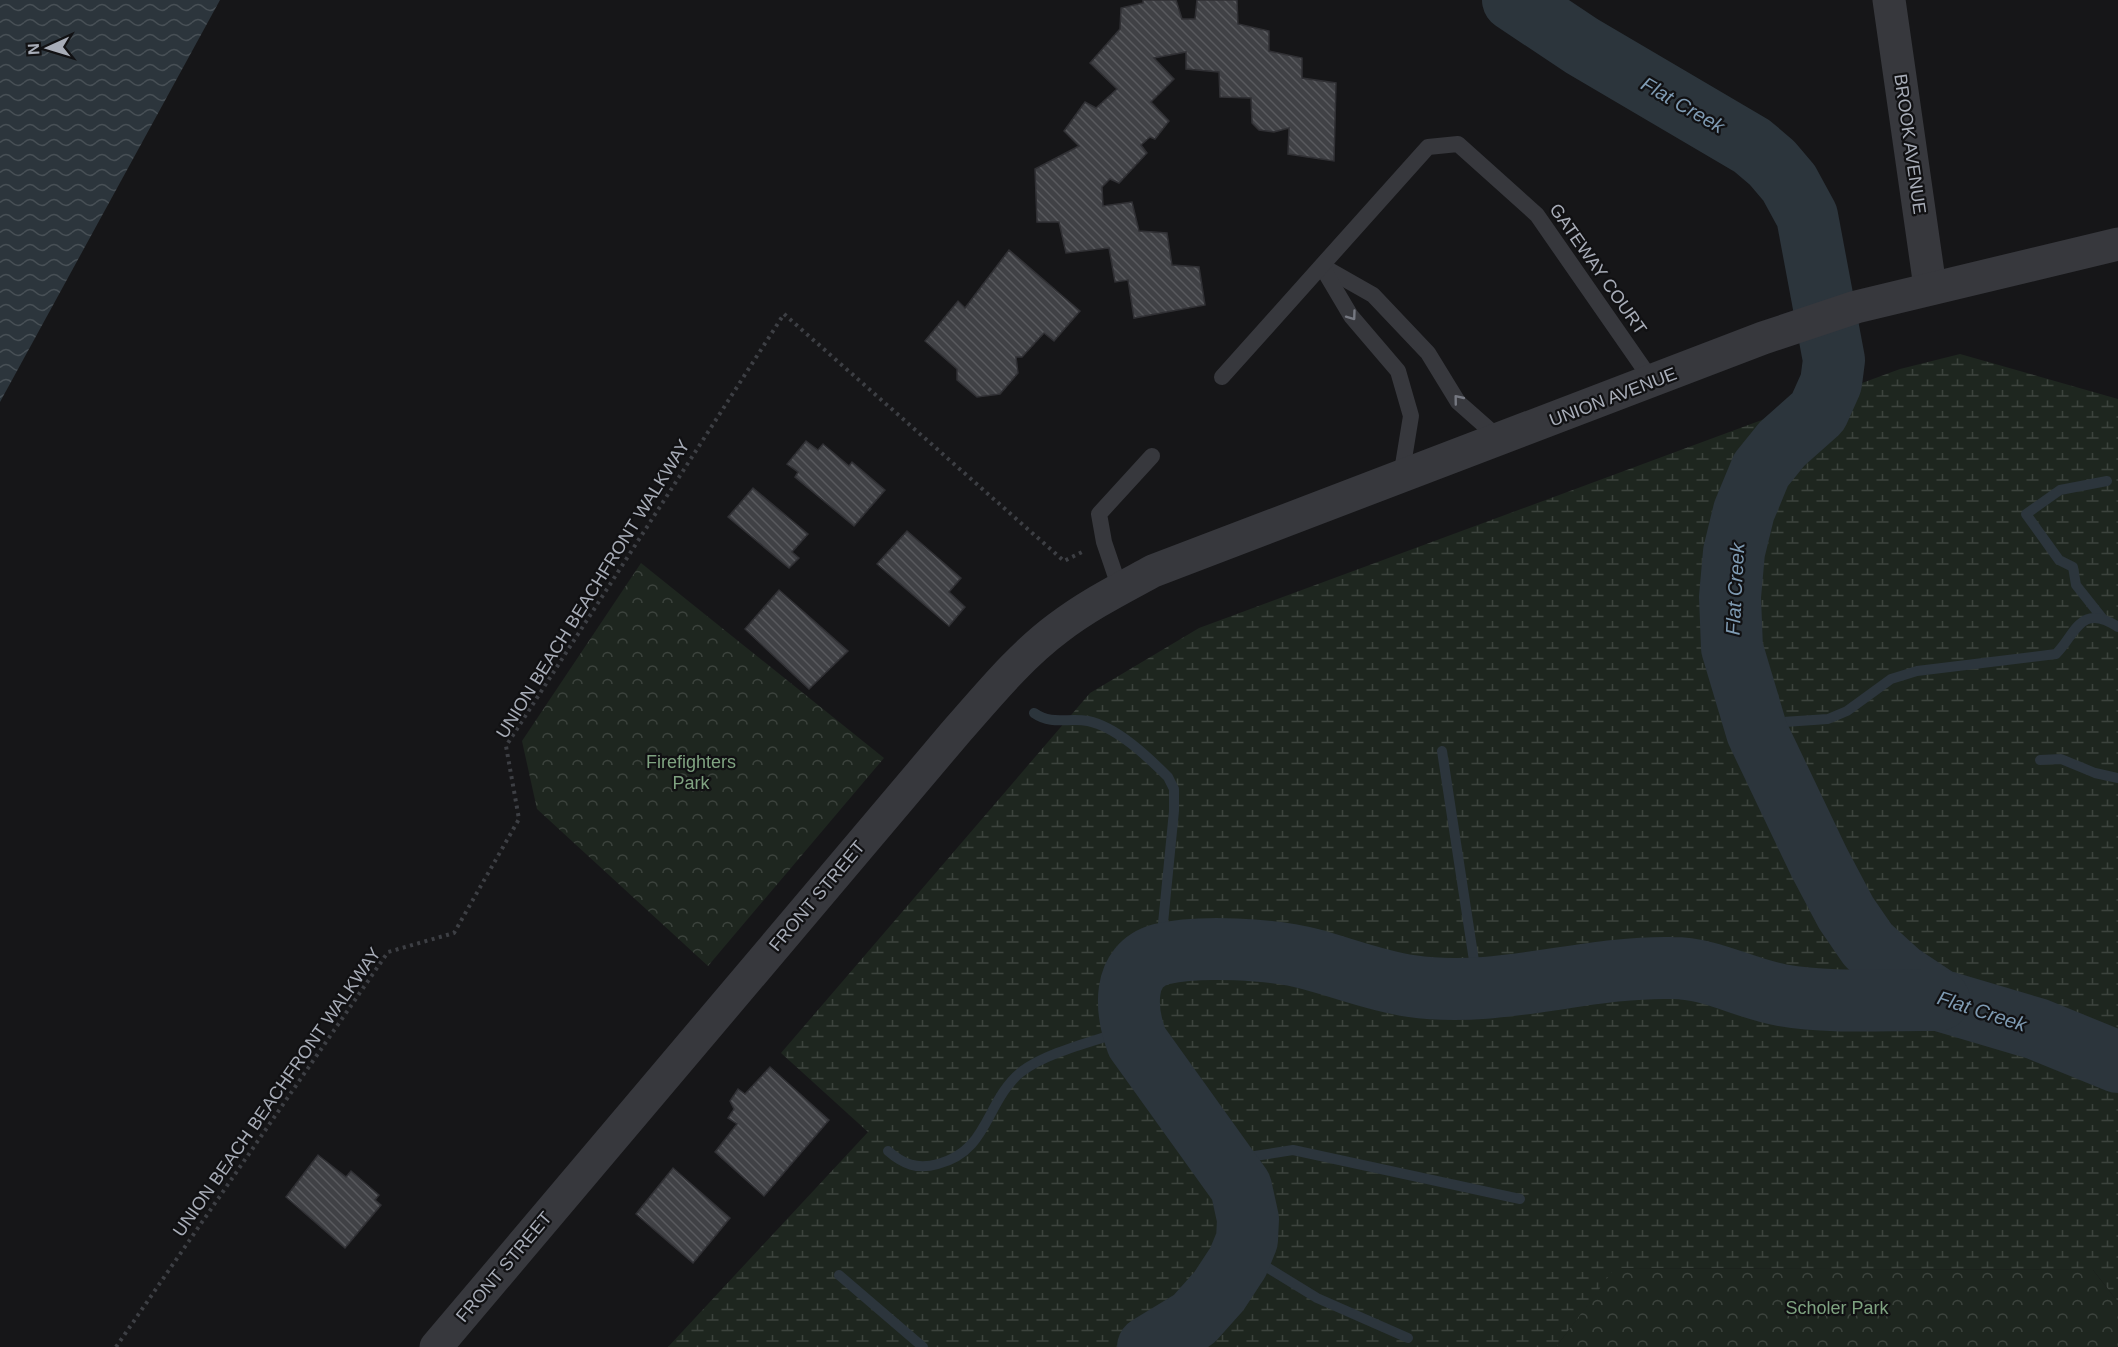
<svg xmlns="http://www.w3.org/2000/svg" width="2118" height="1347" viewBox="0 0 2118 1347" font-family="Helvetica,sans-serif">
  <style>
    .wetland { fill: url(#wetland-marsh) }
    .park { fill: url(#park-crowns) }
    .water { fill: url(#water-waves) }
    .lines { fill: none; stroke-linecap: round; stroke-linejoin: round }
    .stream { stroke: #2c353c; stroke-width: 10 }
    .river { stroke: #2c353c; stroke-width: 62 }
    .building { fill: url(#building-back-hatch); stroke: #303034; stroke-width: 1.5 }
    .path { stroke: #3d3f44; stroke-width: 4; stroke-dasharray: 3 4.5; stroke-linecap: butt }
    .service { stroke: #37383d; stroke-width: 16 }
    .minor { stroke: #37383d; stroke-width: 33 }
    .tertiary { stroke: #37383d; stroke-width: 33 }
    .oneway { stroke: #757881 }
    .labels { text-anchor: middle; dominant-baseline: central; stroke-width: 4.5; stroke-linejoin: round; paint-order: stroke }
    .street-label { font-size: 18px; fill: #a8adb8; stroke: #111113 }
    .park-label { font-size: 18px; fill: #7fa381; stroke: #111113 }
    .water-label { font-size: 20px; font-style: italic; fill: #7f9bb3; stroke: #111113 }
  </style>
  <defs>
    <pattern id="wetland-marsh" width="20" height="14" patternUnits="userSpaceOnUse" patternTransform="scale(1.5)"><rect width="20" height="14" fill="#1e261f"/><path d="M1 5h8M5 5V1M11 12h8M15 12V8" fill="none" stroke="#3c433d"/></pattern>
    <pattern id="park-crowns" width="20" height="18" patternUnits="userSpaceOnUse" patternTransform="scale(1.5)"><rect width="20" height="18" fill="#1e261f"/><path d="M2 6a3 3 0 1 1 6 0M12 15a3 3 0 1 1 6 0" fill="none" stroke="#3c433d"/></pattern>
    <pattern id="water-waves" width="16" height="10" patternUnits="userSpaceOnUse" patternTransform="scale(1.5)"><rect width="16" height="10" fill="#2c353c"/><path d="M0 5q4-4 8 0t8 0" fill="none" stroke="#485056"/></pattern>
    <pattern id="building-back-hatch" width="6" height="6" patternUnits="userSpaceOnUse" patternTransform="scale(1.5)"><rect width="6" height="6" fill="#404145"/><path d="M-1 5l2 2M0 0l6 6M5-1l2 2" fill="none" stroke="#595a5e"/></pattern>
  </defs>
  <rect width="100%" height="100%" fill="#161618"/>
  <polygon class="wetland" points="1960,354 2118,399 2118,1302 2093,1270 1616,1268 1556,1347 668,1347 868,1132 781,1053 1090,693 1199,628 1900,369"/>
  <g class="park">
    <polygon points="641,563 884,758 708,966 537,809 522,741"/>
    <polygon points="1615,1268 2093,1270 2118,1302 2118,1347 1556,1347"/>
  </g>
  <polygon class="water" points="0,0 220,0 0,402"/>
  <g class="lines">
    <g class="stream">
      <polyline points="2103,619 2076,585 2073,567 2059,560 2026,514 2060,490 2107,481"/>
      <path d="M1034 713C1053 726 1068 717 1088 721 1117 727 1148 757 1168 777L1174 789V811L1160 954"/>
      <path d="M1754 724 1828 719 1847 711 1891 679 1917 671 2056 654C2076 634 2080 602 2118 627"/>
      <polyline points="1442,751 1478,987"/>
      <polyline points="2040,760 2061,759 2095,773 2118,778"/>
      <path d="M888 1151C903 1164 917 1170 938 1164 989 1151 985 1102 1021 1072 1048 1051 1100 1040 1132 1028"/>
      <polyline points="1230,1170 1255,1156 1293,1150 1520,1199"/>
      <polyline points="1242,1252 1317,1298 1408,1338"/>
      <polyline points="839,1275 923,1347"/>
    </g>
    <g class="river">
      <polyline points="1513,0 1582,46 1752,146 1772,163 1789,183 1807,216 1834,360 1831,383 1818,412 1782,444 1761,470 1744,511 1734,552 1730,597 1732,648 1757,732 1819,862 1846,913 1868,945 1900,974 1939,1000 2037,1029 2118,1062"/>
      <path d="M1148 1347 1194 1319 1219 1291 1238 1262 1247 1240 1248 1219 1241 1187 1137 1042C1126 1012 1120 965 1162 954 1199 945 1273 949 1310 959 1344 968 1376 981 1411 986 1498 999 1585 966 1672 968 1711 968 1743 988 1781 995 1832 1004 1888 999 1939 1000"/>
    </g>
  </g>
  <g class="building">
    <polygon points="1143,0 1176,0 1182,19 1195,19 1197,0 1237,0 1238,24 1269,31 1269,51 1302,58 1302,78 1336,83 1334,161 1288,154 1289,128 1274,132 1259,130 1252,123 1251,98 1220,97 1219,72 1186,69 1186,52 1154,58 1174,79 1151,102 1169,121 1155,139 1150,137 1141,145 1147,153 1119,183 1110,179 1102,187 1103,206 1132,202 1139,231 1167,233 1172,265 1199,267 1205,305 1134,318 1128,280 1115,282 1109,248 1066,253 1059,222 1037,222 1035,169 1079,146 1064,131 1085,102 1096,108 1117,89 1090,63 1120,29 1121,8 1143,3"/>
    <polygon points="1009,250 1080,311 1054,341 1044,333 1022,357 1016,357 1018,373 1000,394 977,397 957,380 957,369 925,341 958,301 965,308"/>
    <polygon points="806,441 818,450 823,444 849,466 852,462 885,490 854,526 795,477 798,472 787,464"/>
    <polygon points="753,488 808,534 792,552 799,558 789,568 728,517"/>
    <polygon points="907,531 961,578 949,592 965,607 949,626 877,564"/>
    <polygon points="779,590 848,651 809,689 745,629"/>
    <polygon points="770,1067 829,1120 764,1196 715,1152 737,1124 728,1118 734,1109 730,1101 738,1089 745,1094"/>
    <polygon points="318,1155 346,1177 351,1171 379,1195 375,1200 381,1205 345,1248 286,1197"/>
    <polygon points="673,1168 730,1218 693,1263 636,1214"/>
  </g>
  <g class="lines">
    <polyline class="path" points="116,1347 388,952 454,933 519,819 506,746 784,314 1064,561 1082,552"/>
    <g class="service">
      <polyline points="1322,266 1373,295 1428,353 1458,402 1501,440"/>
      <polyline points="1322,267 1351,316 1398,371 1411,416 1401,477"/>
      <polyline points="1222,377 1428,147 1458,144 1537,215 1653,382"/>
      <polyline points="1120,589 1104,542 1099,514 1152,456"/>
    </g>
    <polyline class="minor" points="1889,0 1930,287"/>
    <path class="tertiary" d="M436 1347 955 733C987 697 1019 657 1058 628 1088 605 1120 589 1153 571L1763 338 1856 307 2118 244"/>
  </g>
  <defs><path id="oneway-chevron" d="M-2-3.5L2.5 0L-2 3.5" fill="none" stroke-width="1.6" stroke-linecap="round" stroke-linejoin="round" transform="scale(1.5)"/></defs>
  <g class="oneway">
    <use href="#oneway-chevron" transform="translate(1352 316) rotate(54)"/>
    <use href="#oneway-chevron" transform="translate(1458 399) rotate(-129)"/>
  </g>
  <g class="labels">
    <g class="street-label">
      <text transform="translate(1910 144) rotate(82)">BROOK AVENUE</text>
      <text transform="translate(1598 269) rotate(55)">GATEWAY COURT</text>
      <text transform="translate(1613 397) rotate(-21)">UNION AVENUE</text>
      <text transform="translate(593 589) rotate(-58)">UNION BEACH BEACHFRONT WALKWAY</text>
      <text transform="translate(817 896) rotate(-50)">FRONT STREET</text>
      <text transform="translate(277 1092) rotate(-55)">UNION BEACH BEACHFRONT WALKWAY</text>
      <text transform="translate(504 1267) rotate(-50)">FRONT STREET</text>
    </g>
    <g class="park-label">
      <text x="691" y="762">Firefighters<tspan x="691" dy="21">Park</tspan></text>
      <text x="1837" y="1308">Scholer Park</text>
    </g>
    <g class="water-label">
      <text transform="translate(1683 105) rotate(30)">Flat Creek</text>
      <text transform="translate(1735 589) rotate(-87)">Flat Creek</text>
      <text transform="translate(1982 1011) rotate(18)">Flat Creek</text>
    </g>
  </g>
  <g transform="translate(48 48) rotate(266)" stroke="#111113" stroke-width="4.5" paint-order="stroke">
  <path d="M0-4.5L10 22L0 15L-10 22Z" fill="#a8adb8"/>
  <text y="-9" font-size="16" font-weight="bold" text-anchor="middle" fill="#a8adb8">N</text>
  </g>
</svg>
